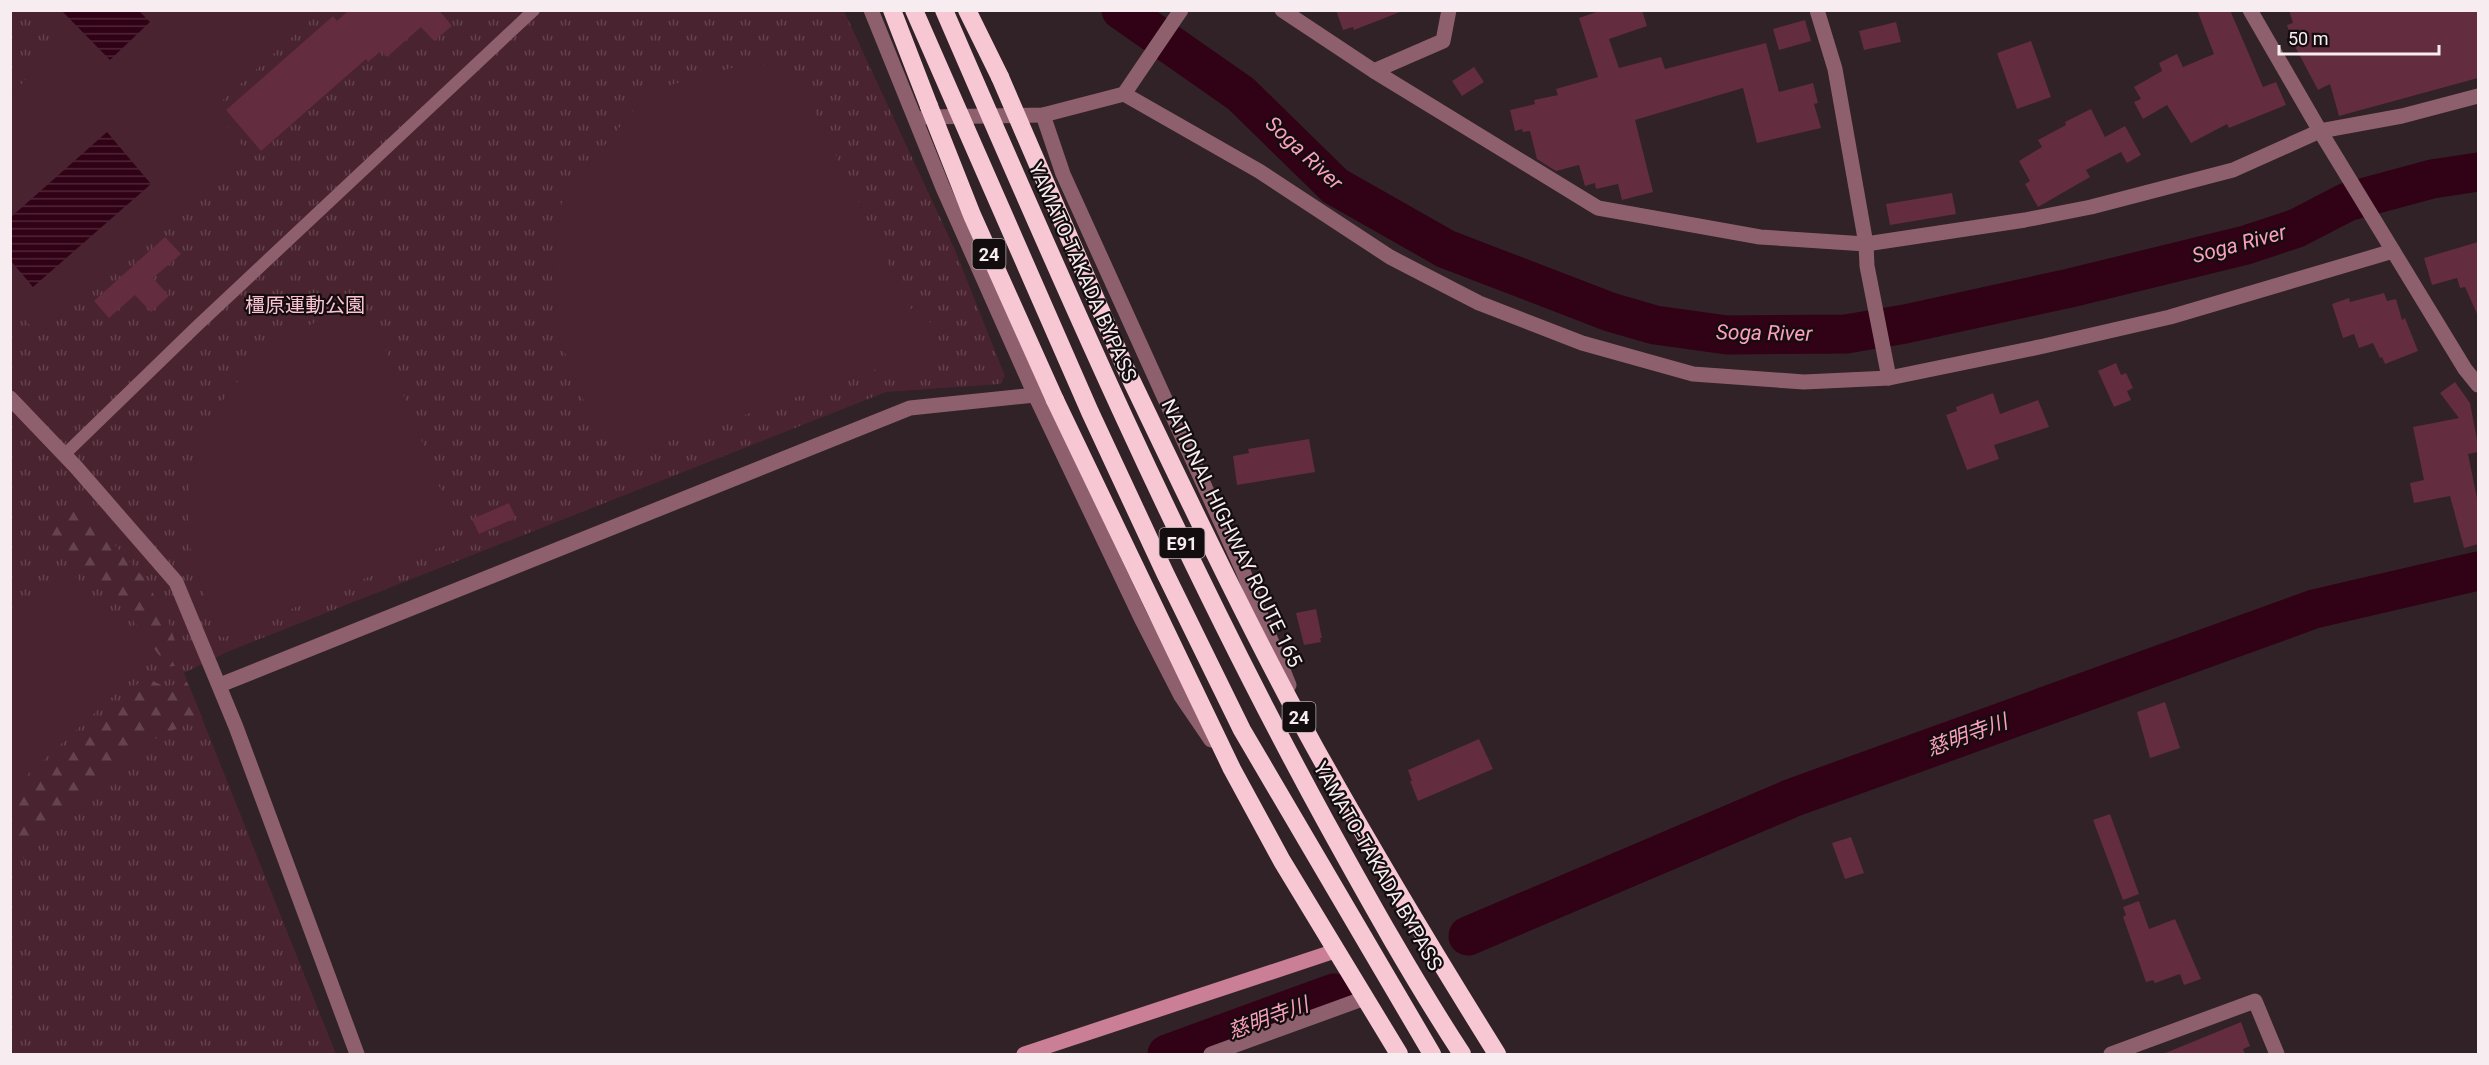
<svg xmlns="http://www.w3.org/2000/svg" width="2489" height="1065" viewBox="0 0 2489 1065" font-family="Roboto,'Noto Sans JP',sans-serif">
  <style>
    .grass { fill: url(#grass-tufts) }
    .forest { fill: url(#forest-firs) }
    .garden { fill: #49232f }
    .water { fill: url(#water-rules) }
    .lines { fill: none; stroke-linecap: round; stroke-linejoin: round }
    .river { stroke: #310115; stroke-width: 39 }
    .building { fill: #632c3f }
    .lane { stroke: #8e606d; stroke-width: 12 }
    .street { stroke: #8e606d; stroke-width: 15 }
    .secondary { stroke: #ca7f96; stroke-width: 15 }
    .highway { stroke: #f7c7d4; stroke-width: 18 }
    .highway-bridge { stroke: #f7c7d4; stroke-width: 18 }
    .labels { text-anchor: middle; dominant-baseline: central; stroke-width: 4.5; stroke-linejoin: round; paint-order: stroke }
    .shield { fill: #130d0f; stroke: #b3aaac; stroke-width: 1.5 }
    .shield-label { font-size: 18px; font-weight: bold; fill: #f7edf0 }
    .street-label { font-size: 20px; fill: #f7edf0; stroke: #130d0f }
    .park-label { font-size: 20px; fill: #fcc3d3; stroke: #130d0f }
    .water-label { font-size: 21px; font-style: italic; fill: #faa0bc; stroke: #130d0f }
  </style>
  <defs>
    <pattern id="grass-tufts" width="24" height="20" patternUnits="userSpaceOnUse" patternTransform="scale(1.5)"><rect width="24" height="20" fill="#49232f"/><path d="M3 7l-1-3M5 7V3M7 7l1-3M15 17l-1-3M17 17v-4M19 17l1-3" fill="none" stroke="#64434d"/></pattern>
    <pattern id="forest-firs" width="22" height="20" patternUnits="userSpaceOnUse" patternTransform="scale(1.5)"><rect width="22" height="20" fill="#49232f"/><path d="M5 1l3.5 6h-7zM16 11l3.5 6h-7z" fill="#64434d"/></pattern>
    <pattern id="water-rules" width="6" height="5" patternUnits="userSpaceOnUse" patternTransform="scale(1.5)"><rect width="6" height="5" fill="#310115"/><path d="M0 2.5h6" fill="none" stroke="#502637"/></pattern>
  </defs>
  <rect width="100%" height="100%" fill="#302226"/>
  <polygon class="grass" points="10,11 844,11 955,250 1005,376 1000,384 886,392 227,652 184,673 336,1054 11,1054"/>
  <g class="forest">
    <polygon points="77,502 144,578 166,615 183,664 168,667 119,602 42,536"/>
    <polygon points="145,677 165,687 187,682 202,717 150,741 112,770 11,870 11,801"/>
  </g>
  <g class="garden">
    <polygon points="37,11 330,11 318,13 214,108 244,148 110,267 40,335 11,306 11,96 63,38"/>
    <polygon points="791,63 910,309 922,306 940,343 932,363 894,377 888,365 630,455 584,401 556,330 552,271 563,195 640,103 664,87 739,66"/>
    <path d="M348 309 373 318 453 521 443 546 221 638C212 611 199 583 192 556 184 521 189 467 203 434 215 406 247 367 271 349 294 331 321 319 348 309Z"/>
    <polygon points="69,569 151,661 11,790 11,623"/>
  </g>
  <g class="water">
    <polygon points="62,11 139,11 150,22 110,60"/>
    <polygon points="107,132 151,184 33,287 11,261 11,217"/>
  </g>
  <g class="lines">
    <g class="river">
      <polyline points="1121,10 1241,94 1335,186 1446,249 1610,312 1655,325 1727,335 1846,334 1905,324 2070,288 2246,245 2297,228 2347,202 2432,179 2478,172"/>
      <polyline points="1468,936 1792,798 2314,609 2478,571"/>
      <polyline points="1167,1054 1334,993"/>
    </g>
  </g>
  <g class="building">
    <polygon points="349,10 439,10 452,26 434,41 421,27 387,57 381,51 368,62 366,59 261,151 226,110 333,16 337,21"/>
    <polygon points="1336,10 1400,10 1400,12 1354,30 1353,27 1343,30"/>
    <polygon points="1602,10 1642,10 1647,26 1609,39 1619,68 1661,57 1665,69 1766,43 1779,92 1813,83 1818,103 1814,104 1821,128 1757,143 1743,88 1635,120 1653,192 1622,200 1618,184 1596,189 1595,183 1585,186 1579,165 1556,171 1537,159 1530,131 1523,132 1522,129 1515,131 1510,110 1535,104 1534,100 1558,95 1556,89 1598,77 1579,18"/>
    <polygon points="2197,10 2230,10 2263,87 2276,82 2286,105 2229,128 2227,124 2191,143 2167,105 2143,119 2134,102 2141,99 2134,87 2162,71 2159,63 2177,54 2183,67 2214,54"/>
    <polygon points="2289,10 2478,10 2478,78 2339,116 2330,84 2318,90 2291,39 2287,25 2293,23"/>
    <polygon points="1805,20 1811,41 1779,50 1773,29"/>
    <polygon points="1896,22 1901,42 1864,50 1859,31"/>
    <polygon points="2031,41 2051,97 2017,109 1997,53"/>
    <polygon points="1474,67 1484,82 1462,96 1452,81"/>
    <polygon points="2091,109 2105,137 2125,126 2141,155 2127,163 2121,152 2086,170 2090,177 2038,207 2025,184 2030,181 2019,161 2042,147 2038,140 2066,125 2065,122"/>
    <polygon points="1952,193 1956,214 1890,225 1886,204"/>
    <polygon points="165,237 181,254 153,278 169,296 151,312 135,295 109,318 94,301"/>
    <polygon points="2478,242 2478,316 2465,287 2460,288 2457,278 2432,285 2424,258"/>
    <polygon points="2384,293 2387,301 2396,299 2402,320 2405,318 2418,351 2385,364 2382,357 2380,358 2373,343 2359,348 2354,334 2343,338 2332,304 2349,298 2350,302"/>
    <polygon points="2116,363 2121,375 2126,373 2133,388 2127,391 2131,400 2114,407 2098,371"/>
    <polygon points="2455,382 2470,403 2478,445 2478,452 2468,454 2478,503 2478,544 2464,548 2450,496 2414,503 2410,483 2424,480 2413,427 2459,418 2440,393"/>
    <polygon points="1993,393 2000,414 2038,400 2049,427 1994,445 1999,459 1967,470 1946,415 1957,411 1956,407"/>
    <polygon points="1309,439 1315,472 1237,485 1233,456 1249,453 1248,449"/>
    <polygon points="509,503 516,518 479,534 472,519"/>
    <polygon points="1316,609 1322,638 1320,638 1321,642 1304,645 1296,613"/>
    <polygon points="2165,702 2180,748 2150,758 2137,712"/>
    <polygon points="1479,739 1493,769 1418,801 1410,781 1412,781 1408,770"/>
    <polygon points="2110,814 2139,894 2123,900 2093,820"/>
    <polygon points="1851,837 1864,873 1845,879 1832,843"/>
    <polygon points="2139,901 2149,929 2175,919 2201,979 2184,985 2180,974 2155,983 2153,980 2146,982 2123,917 2126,915 2123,907"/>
    <polygon points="2241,1022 2250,1046 2243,1049 2245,1054 2163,1054"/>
  </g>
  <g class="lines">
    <polyline class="lane" points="64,455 196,327 534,10"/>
    <g class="street">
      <polyline points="871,10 943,188 1035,395 1141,618 1181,696 1211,740"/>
      <polyline points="1282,10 1374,71 1598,208 1760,237 1866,244 2025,220 2091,207 2233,170 2320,131 2402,116 2478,96"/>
      <polyline points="1817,10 1835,69 1866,244 1867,266 1889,378"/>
      <polyline points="2250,10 2320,131 2465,369 2478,385"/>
      <polyline points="1374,71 1443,41 1449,10"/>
      <polyline points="1124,94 1259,171 1390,257 1479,303 1582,343 1693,374 1804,382 1889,378 2044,346 2170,317 2393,251"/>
      <polyline points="1043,115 1063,174 1243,571 1289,685"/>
      <polyline points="925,117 1043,115 1124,94 1181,10"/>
      <polyline points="10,398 76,467 176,582 236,727 357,1054"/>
      <polyline points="220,685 910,408 1035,395"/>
      <polyline points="1211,1054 1365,998"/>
      <polyline points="2111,1054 2255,1001 2277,1054"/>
    </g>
    <polyline class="secondary" points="1024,1054 1335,951"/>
    <g class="highway">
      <polyline points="892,10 929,106"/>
      <polyline points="967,10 1000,77"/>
      <path d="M1125 367C1186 494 1246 622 1314 746 1372 850 1434 953 1497 1054"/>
      <polyline points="1055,400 1232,769 1282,861 1399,1054"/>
    </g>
    <g class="highway-bridge">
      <polyline points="914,10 1090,412 1165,573 1242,730 1432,1054"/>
      <path d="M944 10C1063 285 1182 559 1326 822 1369 900 1413 979 1462 1054"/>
      <polyline points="1000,77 1125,367"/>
      <polyline points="929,106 972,215 1055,400"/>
    </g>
  </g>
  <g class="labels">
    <g class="shield">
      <rect x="972.5" y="239" width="33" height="30" rx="4.5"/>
      <rect x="1159.5" y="528" width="45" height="30" rx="4.5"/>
      <rect x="1282.5" y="702" width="33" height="30" rx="4.5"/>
    </g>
    <g class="shield-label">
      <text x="989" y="254">24</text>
      <text x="1182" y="543">E91</text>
      <text x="1299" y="717">24</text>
    </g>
    <g class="street-label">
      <text transform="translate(1083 272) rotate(66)">YAMATO-TAKADA BYPASS</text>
      <text transform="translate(1232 533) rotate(64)">NATIONAL HIGHWAY ROUTE 165</text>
      <text transform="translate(1378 866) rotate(60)">YAMATO-TAKADA BYPASS</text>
    </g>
    <g class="park-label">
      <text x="305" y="305">橿原運動公園</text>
    </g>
    <g class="water-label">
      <text transform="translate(1304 153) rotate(43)">Soga River</text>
      <text transform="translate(2239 244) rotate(-15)">Soga River</text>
      <text transform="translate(1764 333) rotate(1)">Soga River</text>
      <text transform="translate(1967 735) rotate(-20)">慈明寺川</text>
      <text transform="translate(1268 1018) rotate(-20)">慈明寺川</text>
    </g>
  </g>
  <rect width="2489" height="1065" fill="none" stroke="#f7edf0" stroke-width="24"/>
  <path d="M2279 45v9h160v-9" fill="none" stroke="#f7edf0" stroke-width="3"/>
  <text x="2288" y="45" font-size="18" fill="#f7edf0" stroke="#130d0f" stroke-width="4.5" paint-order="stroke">50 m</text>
</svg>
